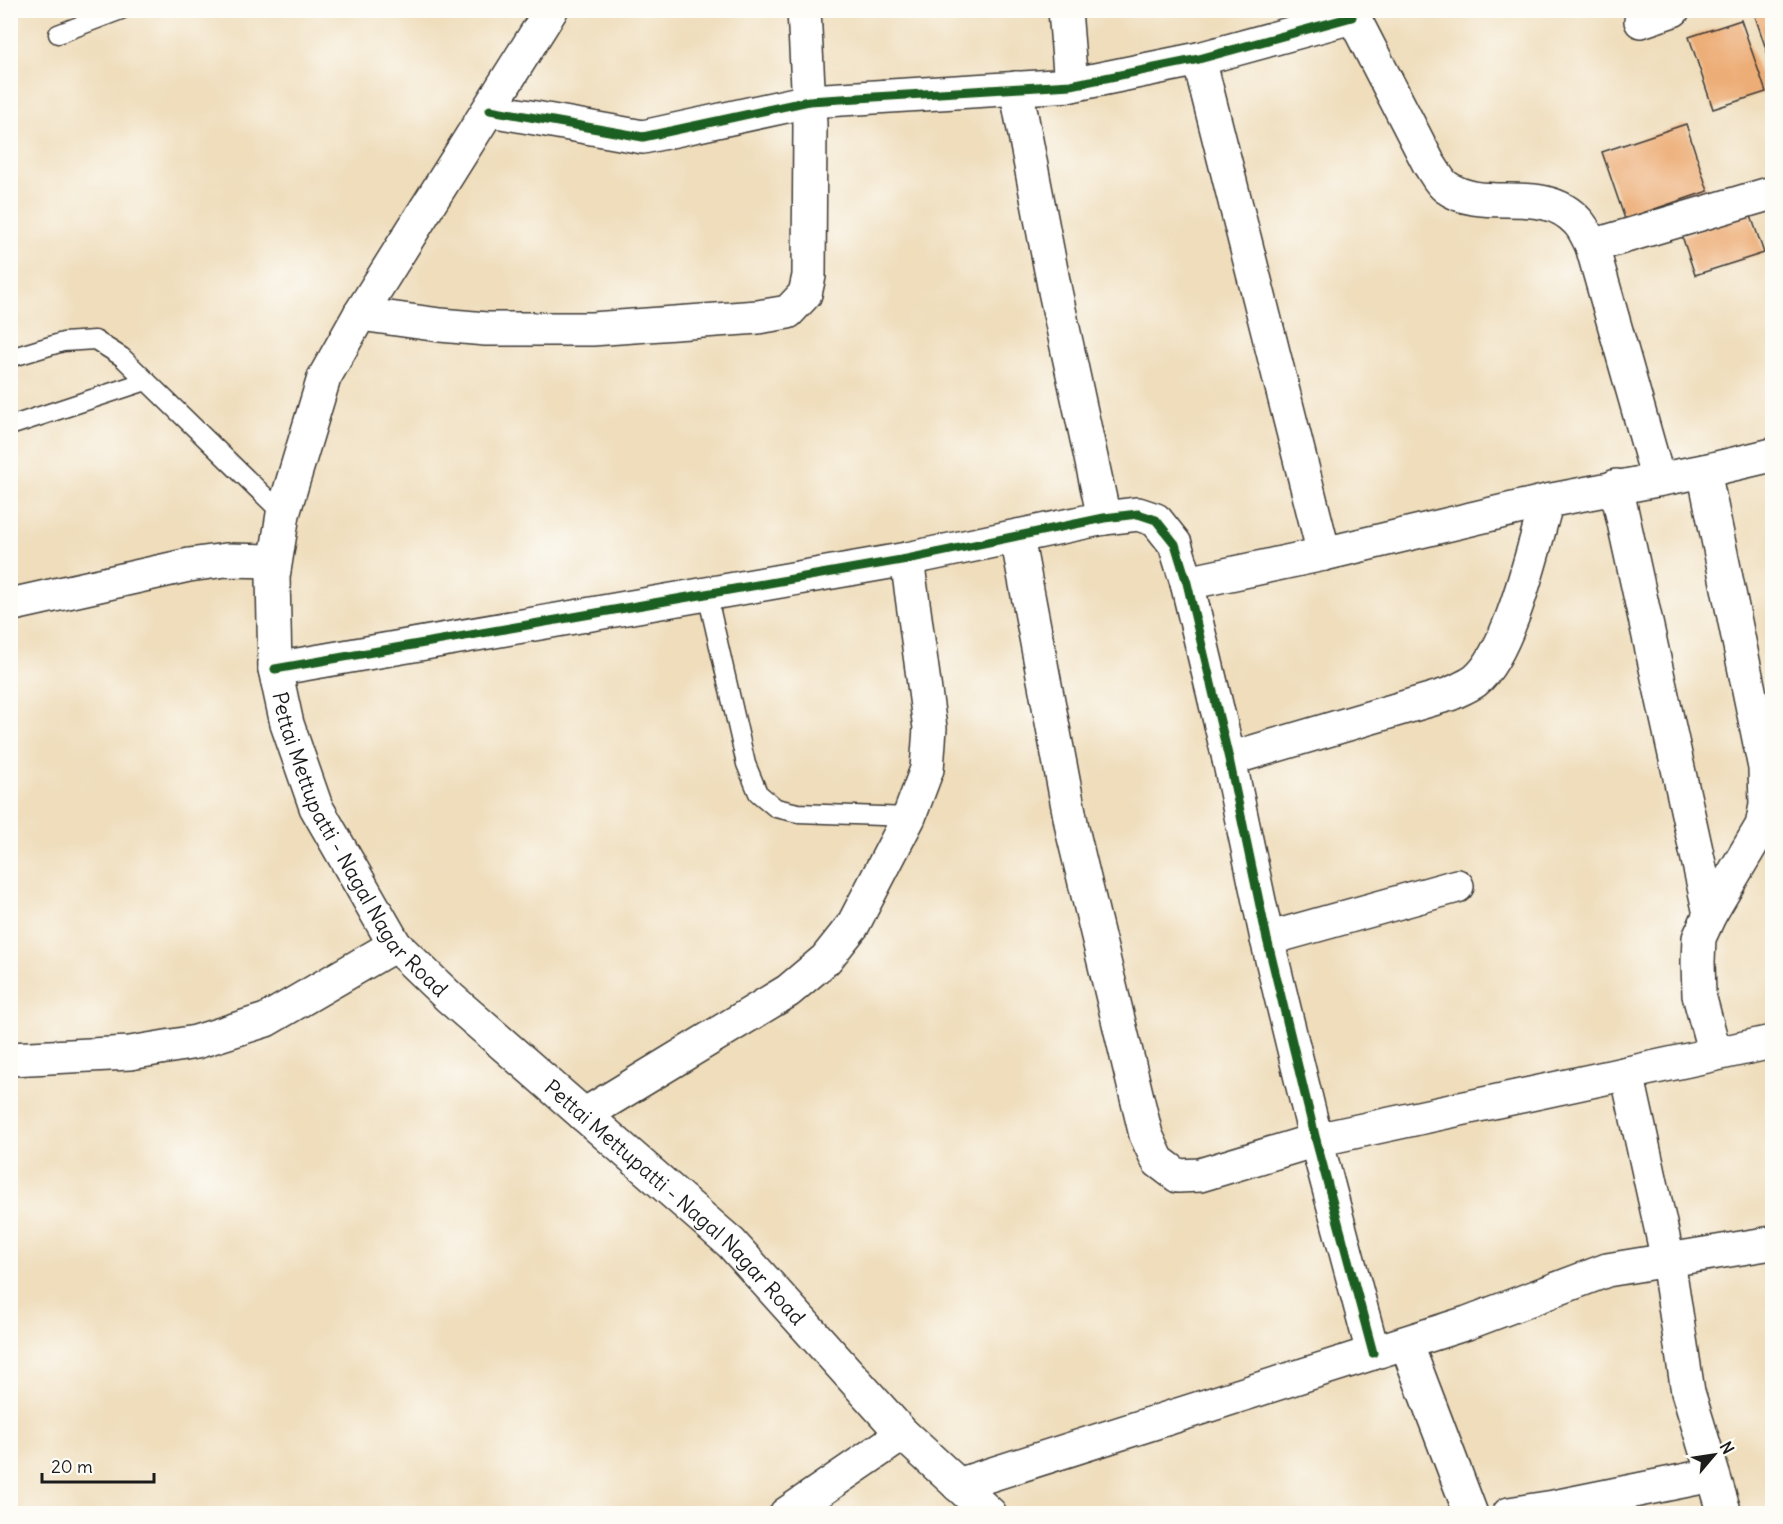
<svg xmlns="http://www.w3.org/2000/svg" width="1783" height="1524" viewBox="0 0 1783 1524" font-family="Delius,sans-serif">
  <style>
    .building { fill: #edad77 }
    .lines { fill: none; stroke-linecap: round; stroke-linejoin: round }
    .lane-casing { stroke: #3c3934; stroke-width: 21 }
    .street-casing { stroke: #3c3934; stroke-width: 36 }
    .secondary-casing { stroke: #3c3934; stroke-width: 36 }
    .lane { stroke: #fff; stroke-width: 18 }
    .street { stroke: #fff; stroke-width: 33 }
    .secondary { stroke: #fff; stroke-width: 33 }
    .cycleway-casing { stroke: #fdfcf7; stroke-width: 13 }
    .cycleway { stroke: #1b5e20; stroke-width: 9 }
    .labels { text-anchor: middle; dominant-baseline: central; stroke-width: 4.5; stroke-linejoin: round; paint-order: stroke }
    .street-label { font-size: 21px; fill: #1c1c1c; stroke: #fdfcf7 }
  </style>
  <rect width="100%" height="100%" fill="#fdfcf7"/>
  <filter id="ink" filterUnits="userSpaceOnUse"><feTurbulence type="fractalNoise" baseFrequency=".0167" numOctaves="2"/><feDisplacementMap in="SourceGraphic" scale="12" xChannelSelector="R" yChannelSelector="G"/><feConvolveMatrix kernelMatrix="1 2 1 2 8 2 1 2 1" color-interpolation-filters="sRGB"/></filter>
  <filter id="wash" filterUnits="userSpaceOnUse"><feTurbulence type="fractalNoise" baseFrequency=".008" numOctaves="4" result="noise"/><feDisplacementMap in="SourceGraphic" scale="24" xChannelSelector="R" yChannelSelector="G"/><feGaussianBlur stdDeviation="1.35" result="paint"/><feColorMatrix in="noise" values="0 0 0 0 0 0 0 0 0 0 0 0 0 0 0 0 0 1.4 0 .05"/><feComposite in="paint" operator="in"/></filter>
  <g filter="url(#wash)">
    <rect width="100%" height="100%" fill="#efddbb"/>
    <g id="blocks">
      <g class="building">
        <polygon points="1753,10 1772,10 1772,67"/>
        <polygon points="1741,20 1766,92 1713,109 1689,37"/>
        <polygon points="1686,124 1708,191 1625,219 1602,152"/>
        <polygon points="1750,213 1764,253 1695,275 1682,236"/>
      </g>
    </g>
  </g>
  <g filter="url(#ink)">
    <use href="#blocks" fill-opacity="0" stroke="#3c3934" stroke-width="1.5"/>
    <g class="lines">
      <g class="lane-casing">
        <g id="lane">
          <polyline points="58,34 121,10"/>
          <polyline points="10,358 63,342 95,340 122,357 283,514"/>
          <polyline points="10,426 146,381"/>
          <polyline points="707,594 746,764 758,793 776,808 798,813 909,817"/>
        </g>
      </g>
      <g class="street-casing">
        <g id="street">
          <polyline points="1065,10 1071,85"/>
          <path d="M1350 10 1429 164C1434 171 1439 182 1446 187 1484 215 1543 182 1578 222 1584 228 1588 238 1592 246L1658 479"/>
          <polyline points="1641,21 1673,10"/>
          <polyline points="1199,59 1324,554"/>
          <polyline points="1016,88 1055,291 1104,518"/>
          <polyline points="490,110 643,137 809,101 1071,85 1199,59 1352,17"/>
          <polyline points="1592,246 1772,193"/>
          <polyline points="360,314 440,325 486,329 592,329 758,317 788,312 805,294 809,276 810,125 804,10"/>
          <polyline points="1704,471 1765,768 1766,805 1762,826 1710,914 1699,938 1698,962 1699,995 1715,1054"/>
          <polyline points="1616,486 1710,914"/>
          <polyline points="1017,537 1073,833 1146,1135 1158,1161 1178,1176 1200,1175 1316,1140 1772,1042"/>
          <polyline points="1187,583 1324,554 1547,501 1704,471 1772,455"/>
          <polyline points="10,605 189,565 226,560 275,561"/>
          <polyline points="275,669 907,559 1104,518 1138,514 1156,520 1175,544 1187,583 1229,759 1267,939 1316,1140 1373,1353"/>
          <path d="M1229 759 1450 694C1458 690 1468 686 1475 681 1510 654 1534 545 1547 501"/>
          <polyline points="1267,939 1457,886"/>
          <polyline points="10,1059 130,1053 196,1042 266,1020 395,945"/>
          <polyline points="1627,1073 1668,1260 1688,1392 1725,1514"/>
          <polyline points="584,1115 788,991 826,959 853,925 909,817 927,769 930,728 907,559"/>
          <polyline points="1406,1343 1471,1514"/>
          <polyline points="958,1485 1467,1323 1607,1270 1772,1243"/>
          <polyline points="786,1514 903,1434"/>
          <polyline points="1509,1514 1554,1507 1712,1475"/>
        </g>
      </g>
      <g class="secondary-casing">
        <g id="secondary">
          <path id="s1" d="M551 10 360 314 324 378 283 514 273 577 275 669 287 724 316 807 395 945 450 998 731 1243 903 1434 990 1514"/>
        </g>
      </g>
      <use href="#lane" class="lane"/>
      <use href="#street" class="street"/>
      <use href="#secondary" class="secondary"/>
      <g class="cycleway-casing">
        <g id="cycleway">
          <polyline points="490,110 643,137 809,101 1071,85 1199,59 1352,17"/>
          <polyline points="275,669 907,559 1104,518 1138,514 1156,520 1175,544 1187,583 1229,759 1267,939 1316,1140 1373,1353"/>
        </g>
      </g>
      <use href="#cycleway" class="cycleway"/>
    </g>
  </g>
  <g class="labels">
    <g class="street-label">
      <text stroke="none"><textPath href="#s1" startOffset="928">Pettai Mettupatti - Nagal Nagar Road</textPath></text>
      <text stroke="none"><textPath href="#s1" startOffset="1414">Pettai Mettupatti - Nagal Nagar Road</textPath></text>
    </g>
  </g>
  <rect width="1783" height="1524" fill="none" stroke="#fdfcf7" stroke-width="36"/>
  <g transform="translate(1714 1455) rotate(61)" stroke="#fdfcf7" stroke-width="4.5" paint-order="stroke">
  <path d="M0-4.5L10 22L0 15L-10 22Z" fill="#1c1c1c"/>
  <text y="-9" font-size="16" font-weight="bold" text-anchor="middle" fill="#1c1c1c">N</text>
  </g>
  <path d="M42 1473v9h112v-9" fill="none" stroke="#1c1c1c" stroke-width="3"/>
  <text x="51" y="1473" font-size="18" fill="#1c1c1c" stroke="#fdfcf7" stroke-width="4.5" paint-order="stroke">20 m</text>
</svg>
